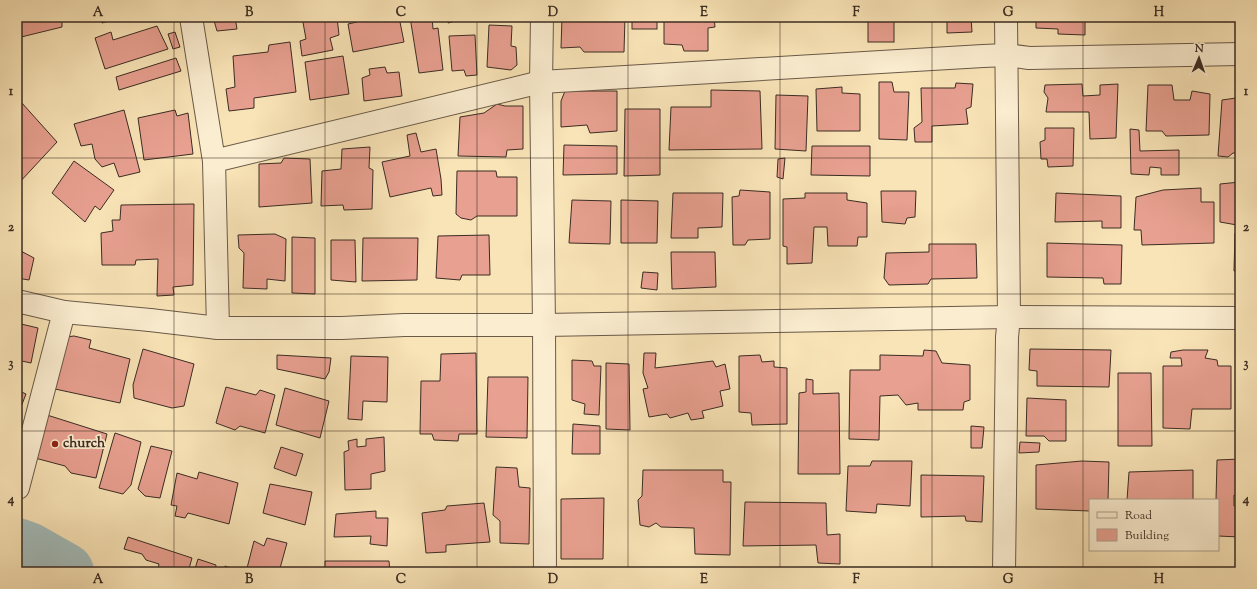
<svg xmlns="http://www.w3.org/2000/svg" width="1257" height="589" viewBox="0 0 1257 589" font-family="'Sorts Mill Goudy',serif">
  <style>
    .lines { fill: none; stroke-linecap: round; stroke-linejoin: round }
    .river { stroke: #a3bcba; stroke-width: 58 }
    .building { fill: #e8a090; stroke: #3b2c23 }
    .minor-casing { stroke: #6a5a48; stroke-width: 24 }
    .tertiary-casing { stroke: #6a5a48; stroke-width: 24 }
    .minor { stroke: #fbedd0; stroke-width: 22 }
    .tertiary { stroke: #fbedd0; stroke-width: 22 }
    .grid { fill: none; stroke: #3b2c23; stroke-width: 1; stroke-opacity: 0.55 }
    .poi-dot { fill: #8f2418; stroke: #fbedd0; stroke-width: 1.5 }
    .labels { text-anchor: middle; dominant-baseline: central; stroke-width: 3.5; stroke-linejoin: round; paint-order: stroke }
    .poi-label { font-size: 14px; font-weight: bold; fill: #3b2c23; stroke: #fbedd0; text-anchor: start }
    .neatline { fill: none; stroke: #3b2c23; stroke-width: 1.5 }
    .grid-label { font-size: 13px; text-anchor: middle; font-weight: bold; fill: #3b2c23 }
  </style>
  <rect width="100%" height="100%" fill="#f9e4b7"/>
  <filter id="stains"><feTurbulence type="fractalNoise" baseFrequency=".005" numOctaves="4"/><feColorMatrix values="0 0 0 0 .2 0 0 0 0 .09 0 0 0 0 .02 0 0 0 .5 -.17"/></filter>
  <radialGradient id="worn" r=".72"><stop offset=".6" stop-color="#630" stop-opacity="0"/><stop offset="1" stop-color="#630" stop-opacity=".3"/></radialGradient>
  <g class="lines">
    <polyline class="river" points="17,547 28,551 65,572"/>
  </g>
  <g class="building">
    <polygon points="17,17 78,17 78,18 62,21 62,27 17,38"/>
    <polygon points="100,17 123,17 102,23"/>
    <polygon points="213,17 235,17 237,29 217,31"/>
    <polygon points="295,17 337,17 339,35 330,38 333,50 302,56 300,41 306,39 302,17 295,18"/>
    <polygon points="358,17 399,17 404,42 353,52 348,24 357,22"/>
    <polygon points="410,17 432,17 433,29 438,28 443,70 419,73"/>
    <polygon points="447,17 469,17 448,23"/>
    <polygon points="562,17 625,17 624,52 584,52 580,47 561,48"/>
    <rect x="632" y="17" width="25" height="12"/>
    <polygon points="664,17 714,17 715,27 708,28 708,51 684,51 682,45 664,44"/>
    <rect x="868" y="17" width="26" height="25"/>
    <polygon points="947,17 971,17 972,32 947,33"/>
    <polygon points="1036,17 1085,17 1085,35 1058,34 1058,29 1036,28"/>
    <polygon points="489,25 512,26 511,46 516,47 517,65 511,70 487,67"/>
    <polygon points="157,26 168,49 105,69 95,38 111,32 113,40"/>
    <polygon points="175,32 180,47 173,49 168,34"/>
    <polygon points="475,35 477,75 466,76 464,70 452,71 449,36"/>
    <polygon points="290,42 296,92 254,98 254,108 229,111 226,89 235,87 233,56 268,52 269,45"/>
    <polygon points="343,56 349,94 310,100 305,62"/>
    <polygon points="176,58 181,71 119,90 116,77"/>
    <polygon points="385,67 387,73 399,72 402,96 364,101 362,78 370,75 369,69"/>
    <polygon points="879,82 892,82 894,92 909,92 907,140 879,139"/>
    <polygon points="956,83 973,84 971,107 966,109 968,124 932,126 932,142 915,142 914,128 922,122 921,88 955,88"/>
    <polygon points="1082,84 1083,96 1100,95 1100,85 1118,84 1116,138 1090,139 1089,112 1046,112 1048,98 1044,92 1045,85"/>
    <polygon points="1148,85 1172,85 1174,100 1190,100 1192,91 1210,94 1209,135 1166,136 1162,131 1146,131"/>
    <polygon points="842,87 842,93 860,94 860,131 817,131 816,89"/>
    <polygon points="1237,89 1240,89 1240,153 1233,153 1228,157 1218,156 1222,100 1236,98"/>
    <polygon points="711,90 760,91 762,149 669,150 671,107 711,107"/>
    <polygon points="565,91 617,91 617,131 590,133 587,125 561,127 561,101"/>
    <polygon points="776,95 808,96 806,151 775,149"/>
    <polygon points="21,102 57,142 18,184 17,183 17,105"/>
    <polygon points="497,104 505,106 523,106 523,149 507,150 506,157 458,156 460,117 484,113"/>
    <polygon points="625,109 660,109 660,175 624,176"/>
    <polygon points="124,110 140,172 119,177 114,163 102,167 95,159 92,144 81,146 74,124"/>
    <polygon points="175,110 177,116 188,113 193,154 144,160 138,118"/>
    <polygon points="1045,128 1074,128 1073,166 1048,167 1047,159 1041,159 1040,142 1045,140"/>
    <polygon points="1130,129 1139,130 1140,151 1179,150 1179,175 1161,175 1161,168 1150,167 1149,175 1131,174"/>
    <polygon points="416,133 421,152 436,149 441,179 442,195 433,196 431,188 390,197 382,162 410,156 407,135"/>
    <polygon points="564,145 617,146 617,174 563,175"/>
    <polygon points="812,146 870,146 870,176 811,175"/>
    <polygon points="370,147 369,168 373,170 372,209 344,210 343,205 321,206 322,171 341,169 342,149"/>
    <polygon points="284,158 310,159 312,203 259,207 259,164 281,163"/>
    <polygon points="785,158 783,179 777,177 778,159"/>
    <polygon points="74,161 114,190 100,210 95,206 85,222 52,193"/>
    <polygon points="457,171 496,171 497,177 517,177 517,216 477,216 471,220 461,218 456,214"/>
    <polygon points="1240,182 1240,219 1238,219 1237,225 1220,222 1220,184"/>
    <polygon points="1201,188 1201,202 1214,202 1214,243 1142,245 1141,230 1134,230 1136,197 1163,190"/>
    <polygon points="740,190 770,192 770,239 748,240 745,245 733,245 732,197 739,196"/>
    <polygon points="881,191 916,191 915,217 907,218 905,224 882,222"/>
    <polygon points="673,193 723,193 722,227 698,228 698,238 671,238"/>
    <polygon points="805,193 847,193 847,200 867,203 867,237 858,237 857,246 828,246 827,227 814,227 812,263 787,264 787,247 783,246 783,199 805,198"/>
    <polygon points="1056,193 1121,196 1121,228 1102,228 1102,221 1055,222"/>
    <polygon points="572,200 611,201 610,244 569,243"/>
    <polygon points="621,200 658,201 657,243 621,243"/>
    <polygon points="194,204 193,285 173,287 174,295 157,296 158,259 136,260 135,265 102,265 101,233 113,231 112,220 120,220 121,205"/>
    <polygon points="1235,233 1240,233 1240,272 1234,271"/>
    <polygon points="275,234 286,239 285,281 267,279 267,289 243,288 244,253 239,248 238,235"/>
    <polygon points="489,235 490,275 462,275 460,280 436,278 438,236"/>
    <polygon points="292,237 315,238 315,294 292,293"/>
    <polygon points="363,238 418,238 417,280 362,281"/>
    <polygon points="331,240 355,240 356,282 331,280"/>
    <polygon points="1047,243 1122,245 1121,284 1104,284 1103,278 1047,277"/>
    <polygon points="929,244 976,244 977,278 931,279 928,284 889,285 884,278 886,253 929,252"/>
    <polygon points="17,249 34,258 29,280 17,278"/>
    <polygon points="671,252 715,252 716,287 672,289"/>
    <polygon points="643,272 658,273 657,290 641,288"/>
    <polygon points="17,323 38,328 31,363 17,360"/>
    <polygon points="74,336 91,340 89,348 130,359 120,403 55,389 66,337"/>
    <polygon points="143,349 194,364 184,406 172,408 134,398 133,385"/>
    <polygon points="1030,349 1111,350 1109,387 1037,386 1037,371 1029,370"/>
    <polygon points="924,350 936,351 942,363 970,365 970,400 964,402 963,410 918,410 918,403 906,405 898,395 880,396 879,440 849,439 850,370 880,370 880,355 923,356"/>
    <polygon points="1183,350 1208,350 1205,358 1217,360 1218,366 1231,366 1231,409 1192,409 1190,429 1163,428 1163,366 1182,366 1181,358 1170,358 1171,352"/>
    <polygon points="476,353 477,434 459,434 458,441 434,440 432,434 420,434 421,381 440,381 441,354"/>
    <polygon points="644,353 656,353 655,368 713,361 716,367 725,364 730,389 720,391 723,406 702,411 704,418 691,420 688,413 670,418 667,414 649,417 643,389 648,388 643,373"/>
    <polygon points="277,355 331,358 329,372 325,379 277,369"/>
    <polygon points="760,355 762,362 774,361 774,367 787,368 787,424 752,425 751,413 739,412 739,356"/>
    <polygon points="351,356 388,357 387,402 363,401 362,420 348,419"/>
    <polygon points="572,360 592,361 594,366 601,366 599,415 584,414 585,404 572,400"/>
    <polygon points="606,363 629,364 630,430 606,429"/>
    <polygon points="1118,373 1151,373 1152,446 1118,446"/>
    <polygon points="488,377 528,377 527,438 486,437"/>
    <polygon points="806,379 813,380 813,394 839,393 840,474 798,474 799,393 806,392"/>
    <polygon points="226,387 256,395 260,390 275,395 265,433 240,426 235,430 216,423"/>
    <polygon points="285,388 329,401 320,438 276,425"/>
    <polygon points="17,390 26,394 17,417"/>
    <polygon points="1027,398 1066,400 1066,441 1049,441 1044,436 1026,436"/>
    <polygon points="47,415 107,434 96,478 71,473 65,466 35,458"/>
    <polygon points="573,424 600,426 600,454 572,454"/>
    <polygon points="971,426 984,427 982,448 971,448"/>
    <polygon points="115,433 141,442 131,485 123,494 99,488"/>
    <polygon points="384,437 385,471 371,474 371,489 345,490 344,452 349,450 348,441 357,439 357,447 366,446 366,439"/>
    <polygon points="1020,442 1040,443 1039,452 1019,453"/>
    <polygon points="151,446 172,451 160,498 145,496 138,489"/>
    <polygon points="281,447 303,454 296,476 274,468"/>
    <polygon points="1240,459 1240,495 1234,495 1234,506 1240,506 1240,537 1218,536 1218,500 1216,500 1217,460"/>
    <polygon points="872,461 912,461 910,506 877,504 876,513 846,511 848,466 870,466"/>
    <polygon points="1082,461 1109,462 1108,500 1090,500 1090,511 1036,509 1036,465"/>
    <polygon points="496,467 517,468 519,487 530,488 529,544 500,543 500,521 493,515"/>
    <polygon points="643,470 723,470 723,482 731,482 730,555 695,554 694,528 661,527 656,523 649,527 640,525 638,500 642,496"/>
    <polygon points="1193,470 1193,500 1127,500 1129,472"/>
    <polygon points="199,472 238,483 229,524 188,513 185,518 175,516 177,506 171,505 177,473 197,479"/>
    <polygon points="921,475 984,476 982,522 966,521 965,516 921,517"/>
    <polygon points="270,484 312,492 305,525 263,513"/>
    <polygon points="604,498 603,559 561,559 561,499"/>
    <polygon points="745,502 826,503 827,535 840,534 840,564 818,563 816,545 743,546"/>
    <polygon points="484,503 490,542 446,545 446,552 426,553 422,513 445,510 447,506"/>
    <polygon points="376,511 376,518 388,518 387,546 370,544 371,536 334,537 336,514"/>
    <polygon points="128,537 192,558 188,572 157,572 159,564 146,560 142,554 124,549"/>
    <polygon points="267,538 287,543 279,572 246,572 254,541 264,546"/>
    <polygon points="198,559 216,565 215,572 194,572"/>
    <polygon points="325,561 389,561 390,572 325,572"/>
    <polygon points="225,566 240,571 240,572 223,572"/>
  </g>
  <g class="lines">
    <g class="minor-casing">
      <g id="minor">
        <polyline points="191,17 214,161 218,328"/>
        <polyline points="542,17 541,82 544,325 545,572"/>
        <polyline points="214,161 541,82 983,56 1007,55 1029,58 1240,54"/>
        <polyline points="17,301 64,312 150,320"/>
        <polyline points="18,488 64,312"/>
        <polyline points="1004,572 1007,337 1009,317"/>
      </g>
    </g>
    <g class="tertiary-casing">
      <g id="tertiary">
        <polyline points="1006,17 1009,317"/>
        <polyline points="150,320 218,328 342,328 404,325 544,325 1009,317 1240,318"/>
      </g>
    </g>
    <use href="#minor" class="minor"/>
    <use href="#tertiary" class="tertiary"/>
  </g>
  <path class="grid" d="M174 17V572M325 17V572M477 17V572M628 17V572M780 17V572M932 17V572M1083 17V572M17 158H1240M17 294H1240M17 431H1240"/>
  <circle class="poi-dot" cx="55" cy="444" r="4"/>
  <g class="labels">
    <g class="poi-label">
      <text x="63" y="444">church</text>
    </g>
  </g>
  <rect width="1257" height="589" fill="none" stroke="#f9e4b7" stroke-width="44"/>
  <rect x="1089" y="499" width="130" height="52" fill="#fbedd0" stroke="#aea08b"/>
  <rect x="1097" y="512" width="20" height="6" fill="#fbedd0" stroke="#aea08b"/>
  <text x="1125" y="519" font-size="12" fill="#3b2c23">Road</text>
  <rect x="1097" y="529" width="20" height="12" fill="#e8a090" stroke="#aea08b"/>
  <text x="1125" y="539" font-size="12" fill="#3b2c23">Building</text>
  <g transform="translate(1199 58) rotate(2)" stroke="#fbedd0" stroke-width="3" paint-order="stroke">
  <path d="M0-3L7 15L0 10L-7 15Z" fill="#3b2c23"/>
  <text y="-6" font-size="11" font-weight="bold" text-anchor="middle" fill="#3b2c23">N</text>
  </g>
  <rect x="22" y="22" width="1213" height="545" class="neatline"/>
  <g class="grid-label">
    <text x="98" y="16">A</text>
    <text x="249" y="16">B</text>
    <text x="401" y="16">C</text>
    <text x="553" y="16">D</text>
    <text x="704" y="16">E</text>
    <text x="856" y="16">F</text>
    <text x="1008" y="16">G</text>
    <text x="1159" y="16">H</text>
    <text x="11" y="95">1</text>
    <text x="1246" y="95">1</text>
    <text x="11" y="231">2</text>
    <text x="1246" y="231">2</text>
    <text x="11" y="367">3</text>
    <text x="1246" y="367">3</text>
    <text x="11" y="503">4</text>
    <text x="1246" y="503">4</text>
    <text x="98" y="583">A</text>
    <text x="249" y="583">B</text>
    <text x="401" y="583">C</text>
    <text x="553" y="583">D</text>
    <text x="704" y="583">E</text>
    <text x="856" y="583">F</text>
    <text x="1008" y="583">G</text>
    <text x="1159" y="583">H</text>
  </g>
  <rect width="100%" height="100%" filter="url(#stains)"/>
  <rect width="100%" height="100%" fill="url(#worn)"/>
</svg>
